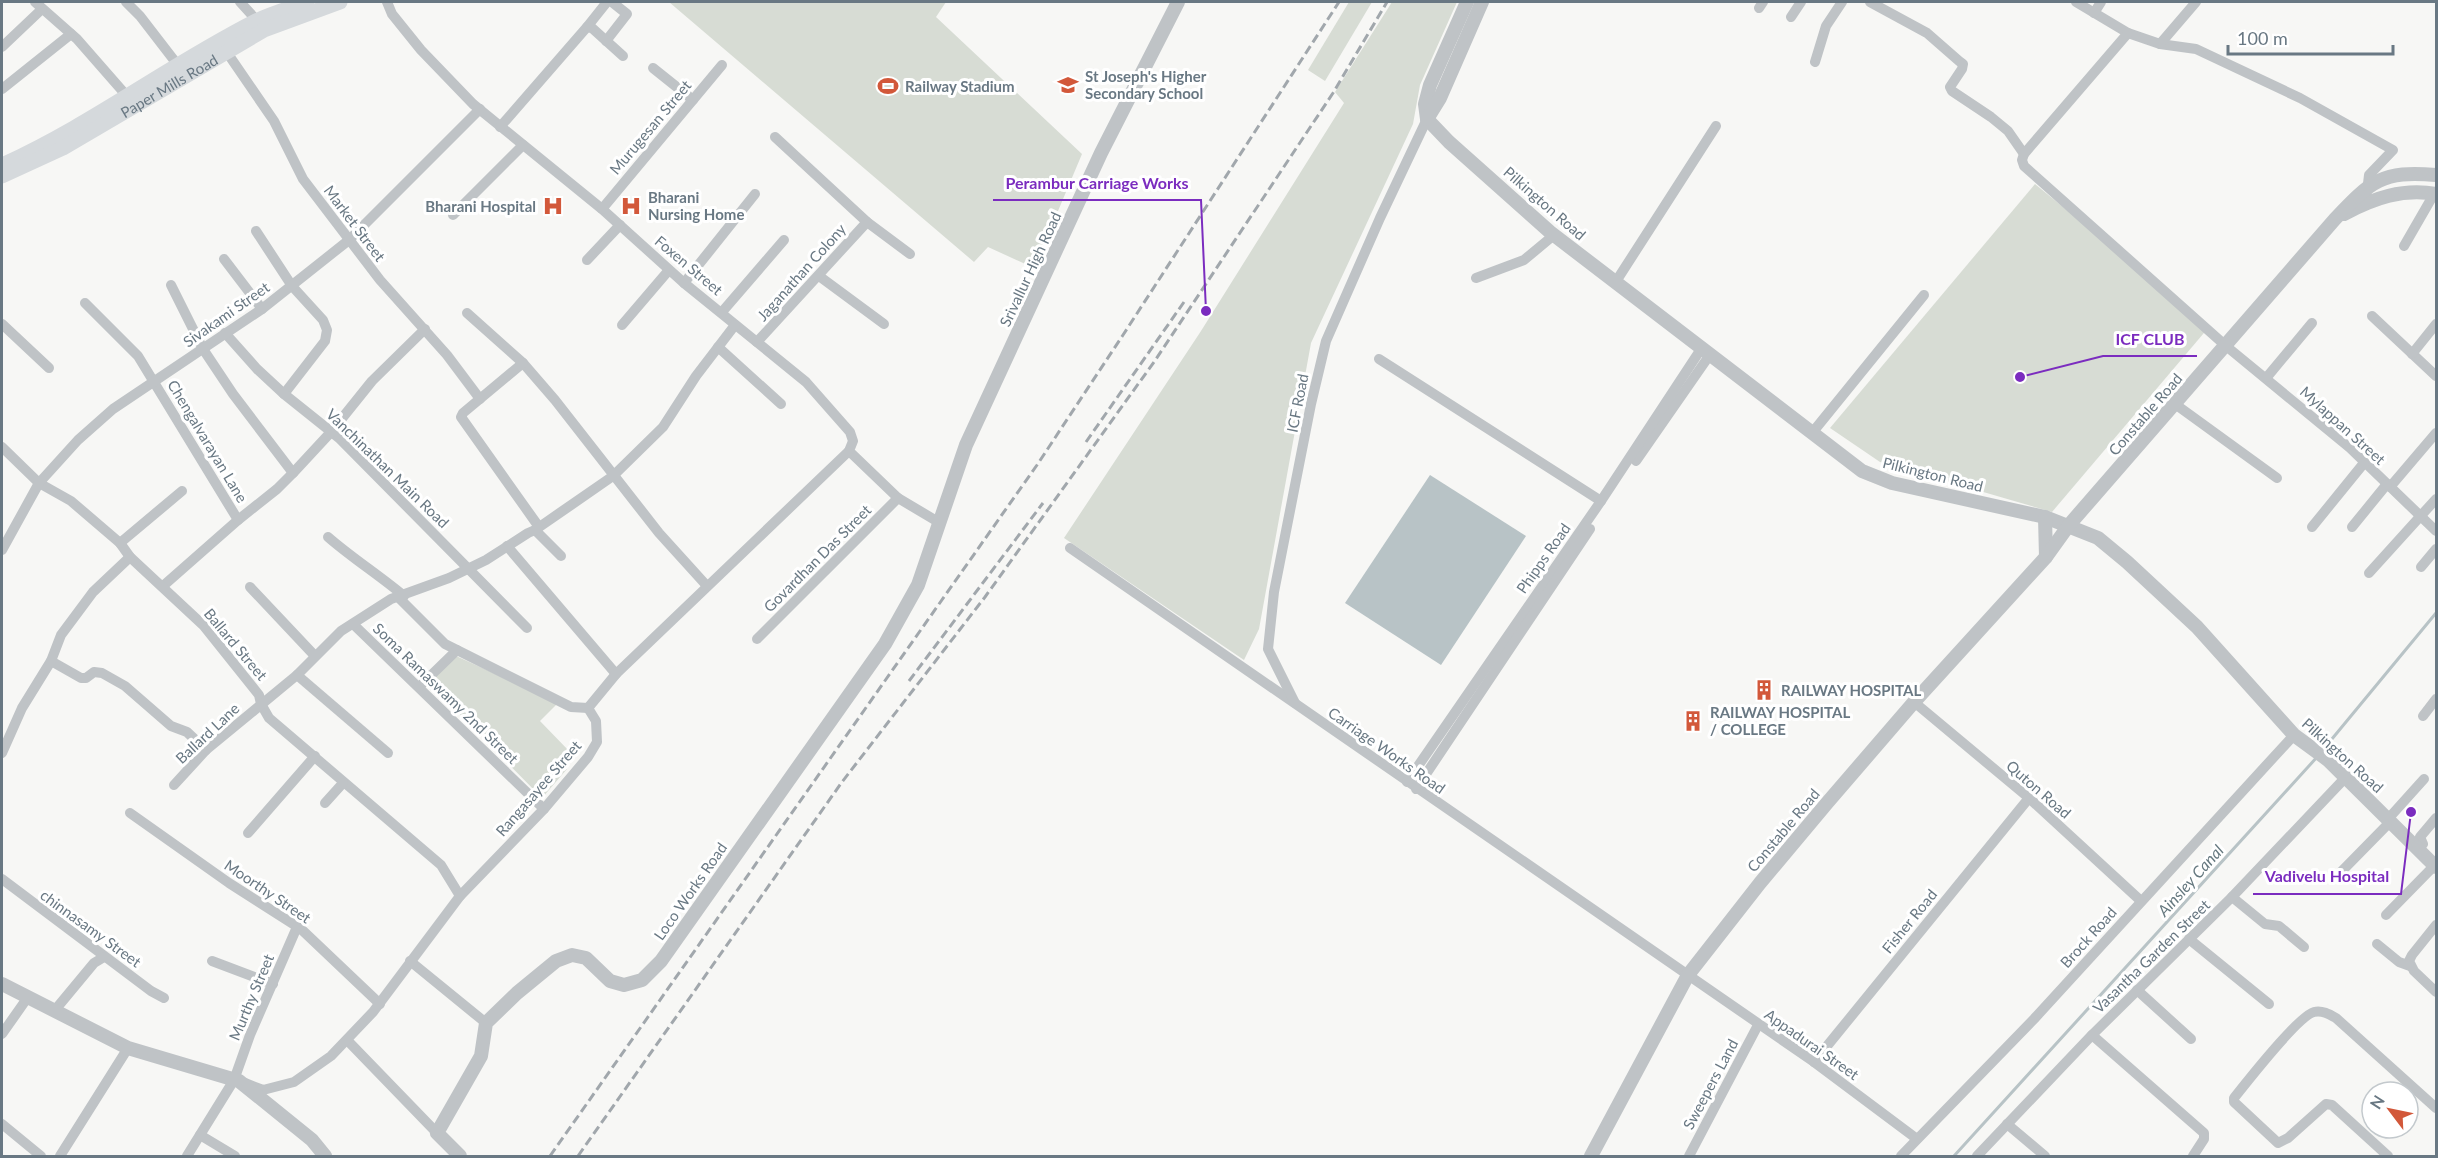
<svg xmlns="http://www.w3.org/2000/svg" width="2438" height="1158" viewBox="0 0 2438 1158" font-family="Lato,sans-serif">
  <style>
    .green { fill: #d7dcd4 }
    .water { fill: #b8c3c6 }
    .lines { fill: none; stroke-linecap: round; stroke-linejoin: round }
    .stream { stroke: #b8c3c6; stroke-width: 3 }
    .minor { stroke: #bfc3c6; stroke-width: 10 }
    .tertiary { stroke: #bfc3c6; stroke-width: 14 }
    .secondary { stroke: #d5d9dc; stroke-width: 15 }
    .rail { stroke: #a1a7ac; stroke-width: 3; stroke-dasharray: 9 4.5; stroke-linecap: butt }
    .labels { text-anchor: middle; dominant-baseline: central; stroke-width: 6; stroke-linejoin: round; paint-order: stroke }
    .poi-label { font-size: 15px; font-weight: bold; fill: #697883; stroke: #fff; text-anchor: start }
    .street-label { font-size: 15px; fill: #697883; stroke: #fff }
    .water-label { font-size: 16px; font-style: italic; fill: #65787f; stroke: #fff }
    .leader { fill: none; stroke: #7b2cbf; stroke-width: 2 }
    .callout-dot { fill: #7b2cbf; stroke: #fff; stroke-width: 2 }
    .callout-label { font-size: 16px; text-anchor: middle; font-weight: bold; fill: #7b2cbf; stroke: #fff; stroke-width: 6; stroke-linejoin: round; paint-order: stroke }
  </style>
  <rect width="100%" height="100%" fill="#f7f7f5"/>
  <g class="green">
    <polygon points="669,2 946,2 936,17 1082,154 1034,268 988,247 974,262"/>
    <polygon points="1349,2 1372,2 1325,81 1308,70"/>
    <polygon points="1392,2 1457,2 1420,85 1413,124 1311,343 1259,629 1244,660 1064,538 1201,331 1344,103 1335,92"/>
    <polygon points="2035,184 2209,327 2052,512 1880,462 1830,428"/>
    <polygon points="454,655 558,703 540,721 570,752 559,761 567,769 542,798 428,682"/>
  </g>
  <polygon class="water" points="1430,475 1526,536 1441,665 1345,603"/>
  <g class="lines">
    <g class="stream">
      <polyline points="2322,751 2436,613"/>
      <polyline points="1954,1156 2318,756"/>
    </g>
    <g class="minor">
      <polyline points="35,2 77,39 126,95"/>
      <polyline points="126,2 140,16 177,64"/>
      <polyline points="240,2 261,25"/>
      <polyline points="387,2 392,14 421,50 473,104 602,209 684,283 806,382 850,432 853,441 849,451 898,498 940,523"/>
      <polyline points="1870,2 1927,33 1959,61 1963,64 1962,69 1950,87 1952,91 1991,117 2008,131 2024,154"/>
      <polyline points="2076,2 2128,33 2160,44 2196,49 2300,98 2393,150 2369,175 2367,192"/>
      <polyline points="1759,8 1763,2"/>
      <polyline points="2094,13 2101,2"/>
      <polyline points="1791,17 1801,2"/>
      <polyline points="587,27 607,2"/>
      <polyline points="2128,33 2024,154 2022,160 2024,166 2226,346 2350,448 2436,531"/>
      <polyline points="606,41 627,14 612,2"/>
      <polyline points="2160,44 2196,2"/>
      <polyline points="2,47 42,9"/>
      <polyline points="226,51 274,121 303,179 380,280 447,355 480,399"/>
      <polyline points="1815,62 1826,26 1842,2"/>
      <polyline points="653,68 693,100"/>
      <polyline points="2,89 71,34"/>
      <polyline points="500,127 587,27 592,28 623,56"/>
      <polyline points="775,137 867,222 910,254"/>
      <polyline points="602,209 722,65"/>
      <polyline points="453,215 523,145"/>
      <polyline points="256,231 292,286 323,320 327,330 325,341 284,394"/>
      <polyline points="2404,246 2434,194"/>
      <polyline points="224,259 262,309"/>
      <polyline points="587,260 620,225"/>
      <polyline points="819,276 884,324"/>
      <polyline points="1476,278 1524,260 1554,235"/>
      <polyline points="684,283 755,194"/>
      <polyline points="1615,283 1716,126"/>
      <polyline points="171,285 203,349 233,394 293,473"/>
      <polyline points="85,303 138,356 238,520 163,586"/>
      <polyline points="722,312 784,240"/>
      <polyline points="467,313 523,363 555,400 659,533 707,586"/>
      <polyline points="2372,316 2436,376"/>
      <polyline points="2,324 49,368"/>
      <polyline points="622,325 669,270"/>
      <polyline points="225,333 257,369 284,394 339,438 527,628"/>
      <polyline points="757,342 867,222"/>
      <polyline points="718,347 781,404"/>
      <polyline points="2412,354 2436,324"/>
      <polyline points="1379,359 1601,501"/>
      <polyline points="523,363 463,413 461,417 539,527"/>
      <polyline points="2267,377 2312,323"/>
      <polyline points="2175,404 2277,478"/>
      <polyline points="1812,433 1924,295"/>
      <polyline points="2,447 39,483 71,501 120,543 130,557 203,625 259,695 261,704 269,718 441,865 460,896"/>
      <polyline points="1636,461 1709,356"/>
      <polyline points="2390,487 2436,433"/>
      <polyline points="238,520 277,489 293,473 331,432 372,381 425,329"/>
      <polyline points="2312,527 2364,463"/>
      <polyline points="2352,527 2387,484"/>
      <polyline points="535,530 561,556"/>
      <path d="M328 537C352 558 379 575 404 596"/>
      <polyline points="120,543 182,491"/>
      <polyline points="507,546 616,674"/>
      <polyline points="1070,548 1814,1062 1917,1139"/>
      <polyline points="2,550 39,483 78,440 113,409 262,309 349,240 480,109"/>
      <polyline points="2421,567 2436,549"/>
      <polyline points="2369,573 2436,499"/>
      <polyline points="250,587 315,656"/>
      <polyline points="398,597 445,644 571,707 588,708"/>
      <polyline points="353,624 544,809"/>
      <polyline points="757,639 898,498"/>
      <polyline points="51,661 81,678 86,678 94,672 102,673 125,686 171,726 187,732 206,750"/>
      <polyline points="297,675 388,753"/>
      <polyline points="419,687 457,650"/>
      <polyline points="1914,702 2029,798 2141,901"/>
      <polyline points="1295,703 1268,649 1274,592 1311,404 1326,341 1380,218 1427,119"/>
      <polyline points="2423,716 2436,699"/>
      <polyline points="2,753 22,708 51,661 61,635 93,592 130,557"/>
      <polyline points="1407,782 1601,501 1701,349"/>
      <polyline points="174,785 206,750 297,675 341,631 391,599 449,578 486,560 528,533 535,530 613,476 663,427 696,376 735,325"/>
      <polyline points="1416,789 1590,529"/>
      <polyline points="325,803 343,783"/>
      <polyline points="130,813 229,883 301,929 380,1004"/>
      <polyline points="2388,819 2424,779"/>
      <polyline points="248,833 315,756"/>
      <polyline points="2418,849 2423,844 2420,837 2436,818"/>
      <polyline points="2340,873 2391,821"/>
      <polyline points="2,879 151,991 164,998"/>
      <polyline points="2232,897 2265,924 2279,926 2304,947"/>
      <polyline points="2386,915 2435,865"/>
      <polyline points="2436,925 2412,955 2409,961 2414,971 2436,992"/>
      <polyline points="2189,939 2269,1004"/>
      <polyline points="2377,944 2399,962 2410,966"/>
      <polyline points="212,961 273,984"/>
      <polyline points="410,961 486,1023"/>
      <polyline points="2137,990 2191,1039"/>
      <polyline points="55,1010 94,963 104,957"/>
      <polyline points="2,1034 28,997"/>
      <polyline points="2092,1035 2204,1133 2204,1139 2193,1156"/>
      <polyline points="347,1040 437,1133"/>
      <polyline points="1814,1062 2029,798"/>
      <polyline points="245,1083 263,1090 294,1082 331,1056 373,1012 460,896 544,809 588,757 597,742 596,721 588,708 616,674 849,451"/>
      <polyline points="2,1124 41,1156"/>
      <polyline points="2007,1124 2045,1156"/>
      <polyline points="200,1135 235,1156"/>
      <polyline points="60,1156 128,1048"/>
      <polyline points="187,1156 234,1080 250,1035 297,927"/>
      <polyline points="1689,1156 1758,1025"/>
      <polyline points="1901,1156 2034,1019 2294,735"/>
      <polyline points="1977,1156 2092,1035 2232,897 2346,777"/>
      <path d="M2388 1156 2332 1105 2326 1104 2288 1138 2278 1143 2234 1102V1098C2246 1083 2298 1016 2314 1012 2322 1010 2329 1014 2336 1018L2436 1108"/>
    </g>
    <g class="tertiary">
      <polyline points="1467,2 1430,85 1425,104 1427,119 1449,142 1550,232 1862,471 1892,483 2045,517 2098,538 2127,562 2197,627 2294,735 2328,760 2436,867"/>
      <polyline points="1427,119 1440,98 1482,2"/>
      <path d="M2344 214C2374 198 2403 188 2436 194"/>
      <polyline points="2045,517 2046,557"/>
      <polyline points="2,984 128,1048 239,1081 312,1140 325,1156"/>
      <polyline points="460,1156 437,1133 481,1056 486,1023 517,993 556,961 572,955 586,958 610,981 624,985 642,980 661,961 885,644 918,585 966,445 1101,153 1178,2"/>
      <path d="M1591 1156 1688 975 1760 883 1827 803 1914 702 2046 557 2069 525 2335 219C2371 181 2382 170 2436 175"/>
    </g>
    <g class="secondary">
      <path d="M2 165C91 125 169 65 256 21 272 13 291 8 307 2"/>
      <path id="s1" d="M2 176 63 148 264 30 340 2"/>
    </g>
    <g class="rail">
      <polyline points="1086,442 1184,302"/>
      <polyline points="909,681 1043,503"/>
      <polyline points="550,1156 1037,465 1123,335 1339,2"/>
      <polyline points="578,1156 842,782 985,597 1154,362 1333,93 1387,2"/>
    </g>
  </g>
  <defs>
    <g id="school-bare" transform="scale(1.62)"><path d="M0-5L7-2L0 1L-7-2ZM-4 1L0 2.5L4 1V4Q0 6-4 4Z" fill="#d2583a" stroke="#fff" stroke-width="2.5" paint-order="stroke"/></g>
    <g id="stadium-bare" transform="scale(1.62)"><path d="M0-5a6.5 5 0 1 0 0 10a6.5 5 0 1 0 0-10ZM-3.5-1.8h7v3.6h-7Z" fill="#d2583a" stroke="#fff" stroke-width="2.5" paint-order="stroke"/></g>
    <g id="hospital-bare" transform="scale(1.62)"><path d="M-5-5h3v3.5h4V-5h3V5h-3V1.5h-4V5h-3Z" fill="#d2583a" stroke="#fff" stroke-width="2.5" paint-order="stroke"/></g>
    <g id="building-bare" transform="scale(1.62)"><path d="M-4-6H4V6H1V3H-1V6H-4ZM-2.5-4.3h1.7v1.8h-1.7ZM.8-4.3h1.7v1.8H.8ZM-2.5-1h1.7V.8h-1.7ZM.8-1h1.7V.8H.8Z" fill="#d2583a" stroke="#fff" stroke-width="2.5" paint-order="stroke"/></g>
  </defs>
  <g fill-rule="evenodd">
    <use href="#school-bare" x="1068" y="85"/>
    <use href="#stadium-bare" x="888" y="86"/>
    <use href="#hospital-bare" x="553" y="206"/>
    <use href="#hospital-bare" x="631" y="206"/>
    <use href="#building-bare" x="1764" y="690"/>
    <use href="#building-bare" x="1693" y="721"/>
  </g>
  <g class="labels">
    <g class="poi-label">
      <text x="1085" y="76">St Joseph's Higher<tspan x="1085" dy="17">Secondary School</tspan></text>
      <text x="905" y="86">Railway Stadium</text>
      <text x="648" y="197">Bharani<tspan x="648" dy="17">Nursing Home</tspan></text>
      <text x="536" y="206" text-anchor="end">Bharani Hospital</text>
      <text x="1781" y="690">RAILWAY HOSPITAL</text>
      <text x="1710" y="712">RAILWAY HOSPITAL<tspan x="1710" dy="17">/ COLLEGE</tspan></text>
    </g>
    <g class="street-label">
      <text stroke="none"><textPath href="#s1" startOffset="190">Paper Mills Road</textPath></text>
      <text transform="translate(650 127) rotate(-50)">Murugesan Street</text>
      <text transform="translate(1545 203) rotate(41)">Pilkington Road</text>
      <text transform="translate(355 223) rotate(53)">Market Street</text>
      <text transform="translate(689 265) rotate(40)">Foxen Street</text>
      <text transform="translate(1030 269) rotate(-65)">Srivallur High Road</text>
      <text transform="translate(801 272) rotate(-48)">Jaganathan Colony</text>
      <text transform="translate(226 314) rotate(-35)">Sivakami Street</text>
      <text transform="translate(1297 403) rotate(-79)">ICF Road</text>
      <text transform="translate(2145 414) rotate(-49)">Constable Road</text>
      <text transform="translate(2343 425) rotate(42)">Mylappan Street</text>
      <text transform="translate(208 441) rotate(59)">Chengalvarayan Lane</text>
      <text transform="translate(388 468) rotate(44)">Vanchinathan Main Road</text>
      <text transform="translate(1933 474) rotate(14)">Pilkington Road</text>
      <text transform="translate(817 558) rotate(-45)">Govardhan Das Street</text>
      <text transform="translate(1543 558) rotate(-55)">Phipps Road</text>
      <text transform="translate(236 644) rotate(50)">Ballard Street</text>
      <text transform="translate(446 693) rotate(44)">Soma Ramaswamy 2nd Street</text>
      <text transform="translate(207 733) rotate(-43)">Ballard Lane</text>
      <text transform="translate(1387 750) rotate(35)">Carriage Works Road</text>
      <text transform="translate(2343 755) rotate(42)">Pilkington Road</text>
      <text transform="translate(538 788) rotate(-49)">Rangasayee Street</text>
      <text transform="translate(2039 789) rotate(41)">Quton Road</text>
      <text transform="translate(1783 830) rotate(-50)">Constable Road</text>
      <text transform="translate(268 891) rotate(34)">Moorthy Street</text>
      <text transform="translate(690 891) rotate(-55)">Loco Works Road</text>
      <text transform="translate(1909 921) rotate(-51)">Fisher Road</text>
      <text transform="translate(91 928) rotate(36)">chinnasamy Street</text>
      <text transform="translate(2088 937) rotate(-48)">Brock Road</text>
      <text transform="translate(2151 956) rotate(-44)">Vasantha Garden Street</text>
      <text transform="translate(251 997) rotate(-67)">Murthy Street</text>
      <text transform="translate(1812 1044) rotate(35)">Appadurai Street</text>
      <text transform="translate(1710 1084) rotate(-62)">Sweepers Land</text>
    </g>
    <g class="water-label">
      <text transform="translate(2190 880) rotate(-48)">Ainsley Canal</text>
    </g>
  </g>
  <path class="leader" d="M1206 311L1201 200H993M2020 377L2103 356H2197M2411 812L2401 894H2253"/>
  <g class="callout-dot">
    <circle cx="1206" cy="311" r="6"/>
    <circle cx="2020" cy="377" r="6"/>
    <circle cx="2411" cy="812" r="6"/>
  </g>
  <g class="callout-label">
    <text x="1097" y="189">Perambur Carriage Works</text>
    <text x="2150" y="345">ICF CLUB</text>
    <text x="2327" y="882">Vadivelu Hospital</text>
  </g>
  <rect width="2438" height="1158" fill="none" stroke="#697883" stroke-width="6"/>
  <g transform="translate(2390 1110) rotate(302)"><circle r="28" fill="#ffffff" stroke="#c3c9cd" stroke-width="1.5"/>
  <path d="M0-4.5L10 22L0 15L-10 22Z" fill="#d2583a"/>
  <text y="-9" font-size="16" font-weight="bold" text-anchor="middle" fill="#697883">N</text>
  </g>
  <path d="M2228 45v9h165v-9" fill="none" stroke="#697883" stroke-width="3"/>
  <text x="2237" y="45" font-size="18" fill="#697883" stroke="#ffffff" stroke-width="4.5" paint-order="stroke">100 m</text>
</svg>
